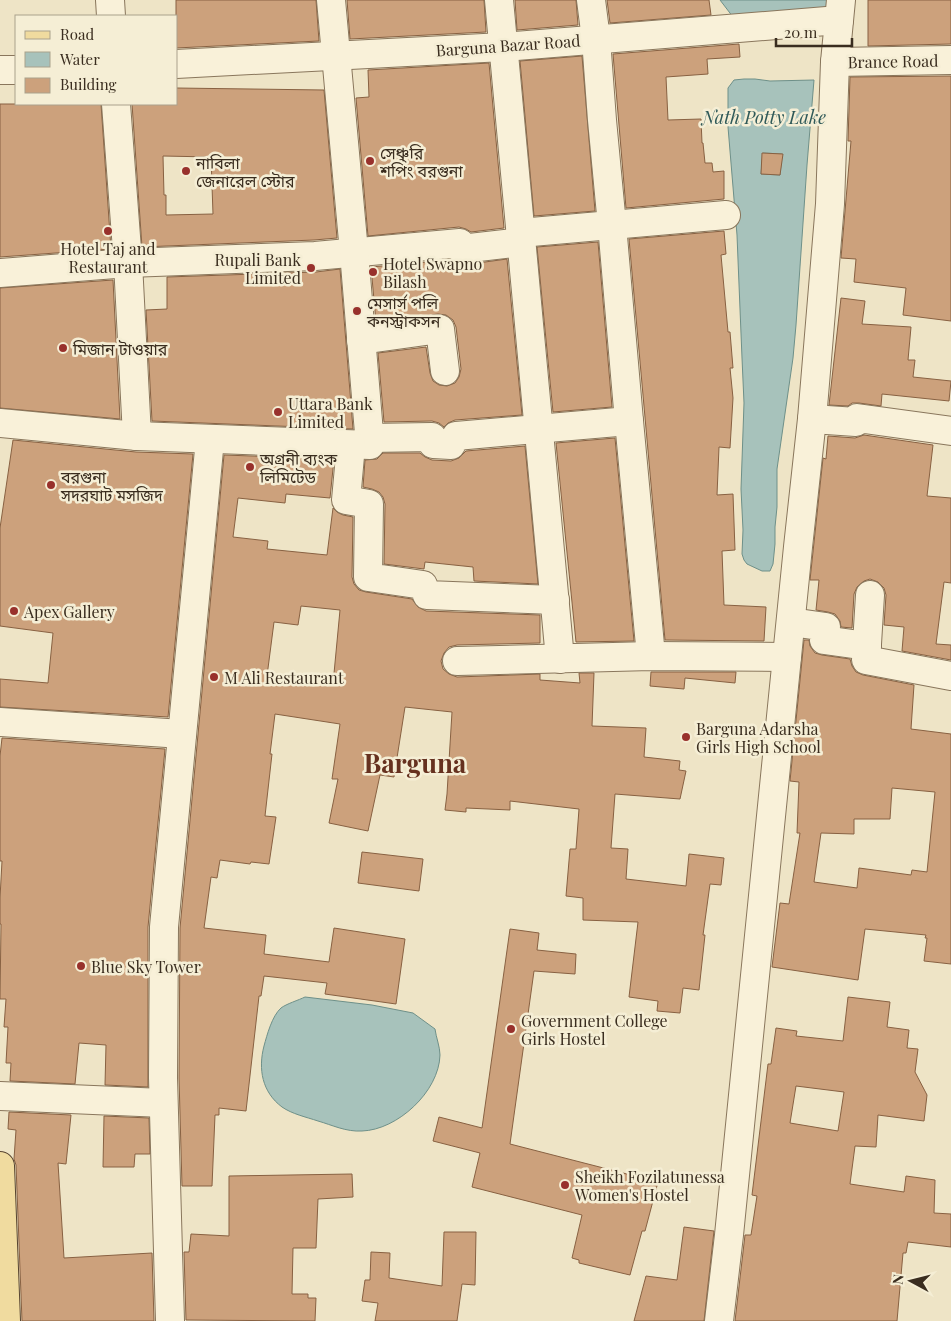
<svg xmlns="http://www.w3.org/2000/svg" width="951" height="1321" viewBox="0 0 951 1321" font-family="'Playfair Display','Noto Sans Bengali',serif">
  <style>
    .water { fill: #a7c2bb; stroke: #6e9089; fill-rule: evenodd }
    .building { fill: #cca17c; stroke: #886142; fill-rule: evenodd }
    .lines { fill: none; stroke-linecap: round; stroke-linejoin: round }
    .minor-casing { stroke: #89765c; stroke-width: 30 }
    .major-casing { stroke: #574430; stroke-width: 30 }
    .minor { stroke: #f9f1d9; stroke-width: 28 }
    .major { stroke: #f0db9f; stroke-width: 28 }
    .poi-dot { fill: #98312c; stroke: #f5eed5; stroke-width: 2 }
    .labels { text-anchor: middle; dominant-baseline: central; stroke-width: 5; stroke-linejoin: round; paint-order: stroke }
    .street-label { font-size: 16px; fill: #3a2d1f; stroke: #f5eed5 }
    .poi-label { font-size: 16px; fill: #3a2d1f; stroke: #f5eed5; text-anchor: start }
    .water-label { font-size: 18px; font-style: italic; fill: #2f5958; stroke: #f5eed5 }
    .town-label { font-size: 26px; font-weight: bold; fill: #66311f; stroke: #f5eed5 }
  </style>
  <rect width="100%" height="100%" fill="#eee4c6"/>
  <g class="water">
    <polygon points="720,0 835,0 826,11 733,17"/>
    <path d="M744 79H755L770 81 814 80 807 165 796 325 793 358 777 469V507L775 527V544L773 564 770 571H762L747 564 744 560 742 554 743 530 741 489 744 403 742 358 737 235 728 127V88L734 80ZM763 153 782 154 780 175 761 174Z"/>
    <path d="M305 997 372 1005 413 1013 435 1029C436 1037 440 1047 440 1055 439 1092 397 1130 362 1131 346 1132 332 1125 318 1121 306 1117 292 1114 282 1107 262 1092 258 1069 264 1046 267 1035 272 1016 281 1008 286 1004 299 1000 305 997Z"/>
  </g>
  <g class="building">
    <polygon points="176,0 316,0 319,41 176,48"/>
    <polygon points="347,0 484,0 486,32 350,39"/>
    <polygon points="515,0 576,0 578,25 517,30"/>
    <polygon points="607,0 709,0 711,15 610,23"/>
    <polygon points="868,0 951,0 951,44 868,46"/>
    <polygon points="739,44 740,57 707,59 708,74 666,77 668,120 701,119 702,143 703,143 705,163 712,163 713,172 724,171 724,199 626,208 613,54"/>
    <polygon points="582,56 595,211 534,216 520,61"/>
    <polygon points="489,63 504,228 471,232 466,229 459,227 368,236 356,98 369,97 368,70"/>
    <polygon points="951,76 951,321 903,315 906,288 854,282 856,259 841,258 851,141 848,141 850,77"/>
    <path d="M176 88 324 90 337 238 314 240 142 247 132 104H176ZM163 156 211 157 213 214 166 215V195H164Z"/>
    <polygon points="0,104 101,104 111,249 0,257"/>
    <polygon points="762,153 783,154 780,175 761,174"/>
    <polygon points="724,231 726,254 721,255 728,332 730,332 733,368 730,368 733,398 730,448 719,447 717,495 733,494 735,550 722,551 724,605 766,607 764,641 665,640 629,239"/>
    <polygon points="598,242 612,407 553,412 537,247"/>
    <polygon points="507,259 522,415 455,420 448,423 444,427 439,423 432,421 384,422 378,353 426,347 430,373 433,381 439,385 447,386 455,383 459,377 461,369 456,327 453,320 446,315 438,314 376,322 371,267 450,260 456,264 463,265"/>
    <polygon points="340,269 353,429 152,421 146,310 167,309 167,277 316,272"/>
    <polygon points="113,280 120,419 0,408 0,288"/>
    <polygon points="841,298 865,301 862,324 911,327 908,360 915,360 913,377 951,381 949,401 882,394 881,406 859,403 852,403 848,406 829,405"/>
    <polygon points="864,435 933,445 927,496 951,498 951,583 944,582 936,644 951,645 951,660 902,651 904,627 884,625 886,595 884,588 878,582 870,579 864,581 857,587 854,594 852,628 841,627 840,621 835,614 828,612 816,610 819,580 810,580 823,458 826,459 828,436 855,438"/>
    <polygon points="615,438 634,641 576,642 556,443"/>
    <polygon points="13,440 136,452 193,454 168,717 0,707 0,679 48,683 53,633 0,626 0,528"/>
    <polygon points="525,446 538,584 474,581 473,567 425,562 424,569 384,564 385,504 383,497 379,492 372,489 363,487 365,460 377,459 383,453 420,453 425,457 432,460 451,461 459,458 466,451"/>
    <path d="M224 455 334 459 330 498 286 494 285 503 238 498 233 537 268 541 267 549 327 555 333 508 337 512 343 515 353 517 352 577 354 584 359 590 366 592 412 599 418 607 426 611 540 615V643L457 645 449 647 444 653 441 661 443 669 449 674 457 677 540 674V680L580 683 579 673H594L592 726 646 728 644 757 680 761 679 770 686 771 680 799 615 794 611 848 628 849 626 879 686 886 689 854 724 858 721 885 710 884 703 935H705L699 990 683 988 680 1013 657 1011 658 1001 629 997 638 922 583 920V898L566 896 570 849H576L579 809 510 801V810L466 808V812L445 810 447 794 452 712 405 707 394 777 380 775 368 831 329 823 338 779H332L340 724 275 714 270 754H272L265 816 276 817 269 864 251 862 250 864 220 860 217 878 211 877 204 928 266 935 264 954 329 962 334 928 405 939 396 1004 325 994 327 983 264 976 261 996H259L246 1111 219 1108V1115H215L212 1186H182L179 1078 180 928ZM301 606 340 610 333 684 267 676 274 622 298 625Z"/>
    <path d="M804 640H809L810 646 815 653 822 655 850 659 852 666 856 672 863 675 914 685 911 729 951 734V964L924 961 927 938H925L926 935 865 929 858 980 772 967 780 903 789 904 800 833H797L799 782 790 781ZM892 788 935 792 927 872 912 870 911 875 859 868 857 888 814 882 821 833 854 834V819H890Z"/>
    <polygon points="651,672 736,672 735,683 685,678 684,689 650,686"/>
    <polygon points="2,738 165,749 148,927 148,1087 105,1085 106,1045 79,1043 75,1084 10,1081 11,1063 6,1063 8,1027 4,1027 6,999 0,999 1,924 0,924 0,898 2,861 0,861 0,756"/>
    <polygon points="362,852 423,859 419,891 358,883"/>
    <polygon points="510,929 539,933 537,950 576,954 575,974 534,971 510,1144 658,1182 645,1231 642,1231 630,1275 579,1263 579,1260 572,1258 582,1215 472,1187 480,1153 433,1141 439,1117 482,1128"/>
    <path d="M848 997 890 1002 887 1027 909 1030 907 1048 918 1049 915 1072 927 1095 924 1121 878 1115 876 1147 855 1146 850 1184 904 1192 906 1176 935 1180 934 1213 951 1214V1247L908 1242 906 1253H903L897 1321H735L745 1235H751L757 1196 752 1195 768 1064H771L776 1028 797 1031 796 1036 843 1041ZM796 1086 844 1092 838 1131 790 1123Z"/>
    <polygon points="9,1112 71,1115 66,1164 58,1163 64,1258 152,1253 154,1321 22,1321 16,1165 14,1159 16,1130 8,1129"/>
    <polygon points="104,1116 149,1118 150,1154 135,1154 134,1167 103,1167"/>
    <polygon points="352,1174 353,1197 318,1199 316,1248 293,1248 292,1294 308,1294 308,1298 316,1298 315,1321 186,1320 184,1252 189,1252 191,1234 229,1236 229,1176"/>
    <polygon points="684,1227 714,1231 704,1321 634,1321 646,1276 677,1280"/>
    <polygon points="444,1232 476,1232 475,1285 462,1284 457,1321 375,1321 378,1303 362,1301 365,1280 370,1280 371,1252 390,1253 389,1278 442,1286"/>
  </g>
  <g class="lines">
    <g class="minor-casing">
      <g id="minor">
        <polyline points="110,0 111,16"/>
        <path d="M499 0C518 220 541 439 560 659"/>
        <polyline points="591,0 596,39 602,120 612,225 629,421 651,656"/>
        <polyline points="835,62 951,60"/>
        <polyline points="176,64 503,47 839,20"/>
        <polyline points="0,70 16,70"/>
        <polyline points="116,104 128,263 137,436"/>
        <polyline points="520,233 726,215"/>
        <polyline points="0,273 128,263 315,256 460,243 461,249 521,242"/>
        <polyline points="361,340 440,329 445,371"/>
        <polyline points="812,419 856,422 857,418 951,431"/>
        <polyline points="0,423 137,436 370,445 354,252 331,0"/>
        <polyline points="369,438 432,437 433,444 451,445 456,436 629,421"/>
        <polyline points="351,445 346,500 369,504 368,577 423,585 427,595 555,600"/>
        <polyline points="870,595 866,660 951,676"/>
        <polyline points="791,622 826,627 824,640 867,646"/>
        <polyline points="457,661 651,656 787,657"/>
        <polyline points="0,722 182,734"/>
        <polyline points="0,1096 163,1103"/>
        <polyline points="170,1321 163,1078 164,927 210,439"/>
        <polyline points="719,1321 729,1235 798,547 812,419 830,204 835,62 841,0"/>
      </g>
    </g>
    <g class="major-casing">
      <polyline id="major" points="0,1166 6,1321"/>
    </g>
    <use href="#minor" class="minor"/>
    <use href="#major" class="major"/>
  </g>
  <g class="poi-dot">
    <circle cx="370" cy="161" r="5"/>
    <circle cx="186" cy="171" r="5"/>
    <circle cx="108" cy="231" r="5"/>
    <circle cx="311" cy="268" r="5"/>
    <circle cx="373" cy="272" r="5"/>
    <circle cx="357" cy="311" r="5"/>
    <circle cx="63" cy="348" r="5"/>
    <circle cx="278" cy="412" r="5"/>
    <circle cx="250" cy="467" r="5"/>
    <circle cx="51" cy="485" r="5"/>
    <circle cx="14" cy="611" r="5"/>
    <circle cx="214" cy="677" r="5"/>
    <circle cx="686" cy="737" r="5"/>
    <circle cx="81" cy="966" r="5"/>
    <circle cx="511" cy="1029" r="5"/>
    <circle cx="565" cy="1185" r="5"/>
  </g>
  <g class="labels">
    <g class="street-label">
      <text transform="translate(508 45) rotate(-4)">Barguna Bazar Road</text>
      <text transform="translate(893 61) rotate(-1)">Brance Road</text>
    </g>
    <g class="poi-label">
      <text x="380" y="152">সেঞ্চুরি<tspan x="380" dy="18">শপিং বরগুনা</tspan></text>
      <text x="196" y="162">নাবিলা<tspan x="196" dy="18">জেনারেল স্টোর</tspan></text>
      <text x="108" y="248" text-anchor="middle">Hotel Taj and<tspan x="108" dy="18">Restaurant</tspan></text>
      <text x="301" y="259" text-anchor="end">Rupali Bank<tspan x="301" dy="18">Limited</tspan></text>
      <text x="383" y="263">Hotel Swapno<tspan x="383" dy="18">Bilash</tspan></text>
      <text x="367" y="302">মেসার্স পলি<tspan x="367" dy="18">কনস্ট্রাকসন</tspan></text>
      <text x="73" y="348">মিজান টাওয়ার</text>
      <text x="288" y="403">Uttara Bank<tspan x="288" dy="18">Limited</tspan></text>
      <text x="260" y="458">অগ্রনী ব্যংক<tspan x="260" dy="18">লিমিটেড</tspan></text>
      <text x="61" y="476">বরগুনা<tspan x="61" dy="18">সদরঘাট মসজিদ</tspan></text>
      <text x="24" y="611">Apex Gallery</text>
      <text x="224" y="677">M Ali Restaurant</text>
      <text x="696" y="728">Barguna Adarsha<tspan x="696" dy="18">Girls High School</tspan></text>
      <text x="91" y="966">Blue Sky Tower</text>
      <text x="521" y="1020">Government College<tspan x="521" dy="18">Girls Hostel</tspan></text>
      <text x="575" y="1176">Sheikh Fozilatunessa<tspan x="575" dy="18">Women's Hostel</tspan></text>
    </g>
    <g class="water-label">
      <text x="764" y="117">Nath Potty Lake</text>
    </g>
    <g class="town-label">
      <text x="415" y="762">Barguna</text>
    </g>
  </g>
  <rect x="15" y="15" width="162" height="90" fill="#f5eed5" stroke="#aaa18c"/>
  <rect x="25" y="31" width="25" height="8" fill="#f0db9f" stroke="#aaa18c"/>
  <text x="60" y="40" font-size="15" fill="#3a2d1f">Road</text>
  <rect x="25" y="52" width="25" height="15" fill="#a7c2bb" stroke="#aaa18c"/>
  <text x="60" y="65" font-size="15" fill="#3a2d1f">Water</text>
  <rect x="25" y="78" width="25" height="15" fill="#cca17c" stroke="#aaa18c"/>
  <text x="60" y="90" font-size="15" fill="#3a2d1f">Building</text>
  <g transform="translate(911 1281) rotate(277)" stroke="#f5eed5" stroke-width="4" paint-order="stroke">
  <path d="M0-4L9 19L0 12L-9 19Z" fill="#3a2d1f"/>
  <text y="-8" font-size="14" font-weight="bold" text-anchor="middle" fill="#3a2d1f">N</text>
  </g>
  <path d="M776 38v8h76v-8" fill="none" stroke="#3a2d1f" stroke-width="2.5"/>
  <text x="784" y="38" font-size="15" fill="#3a2d1f" stroke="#f5eed5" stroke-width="4" paint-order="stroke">20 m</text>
</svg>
